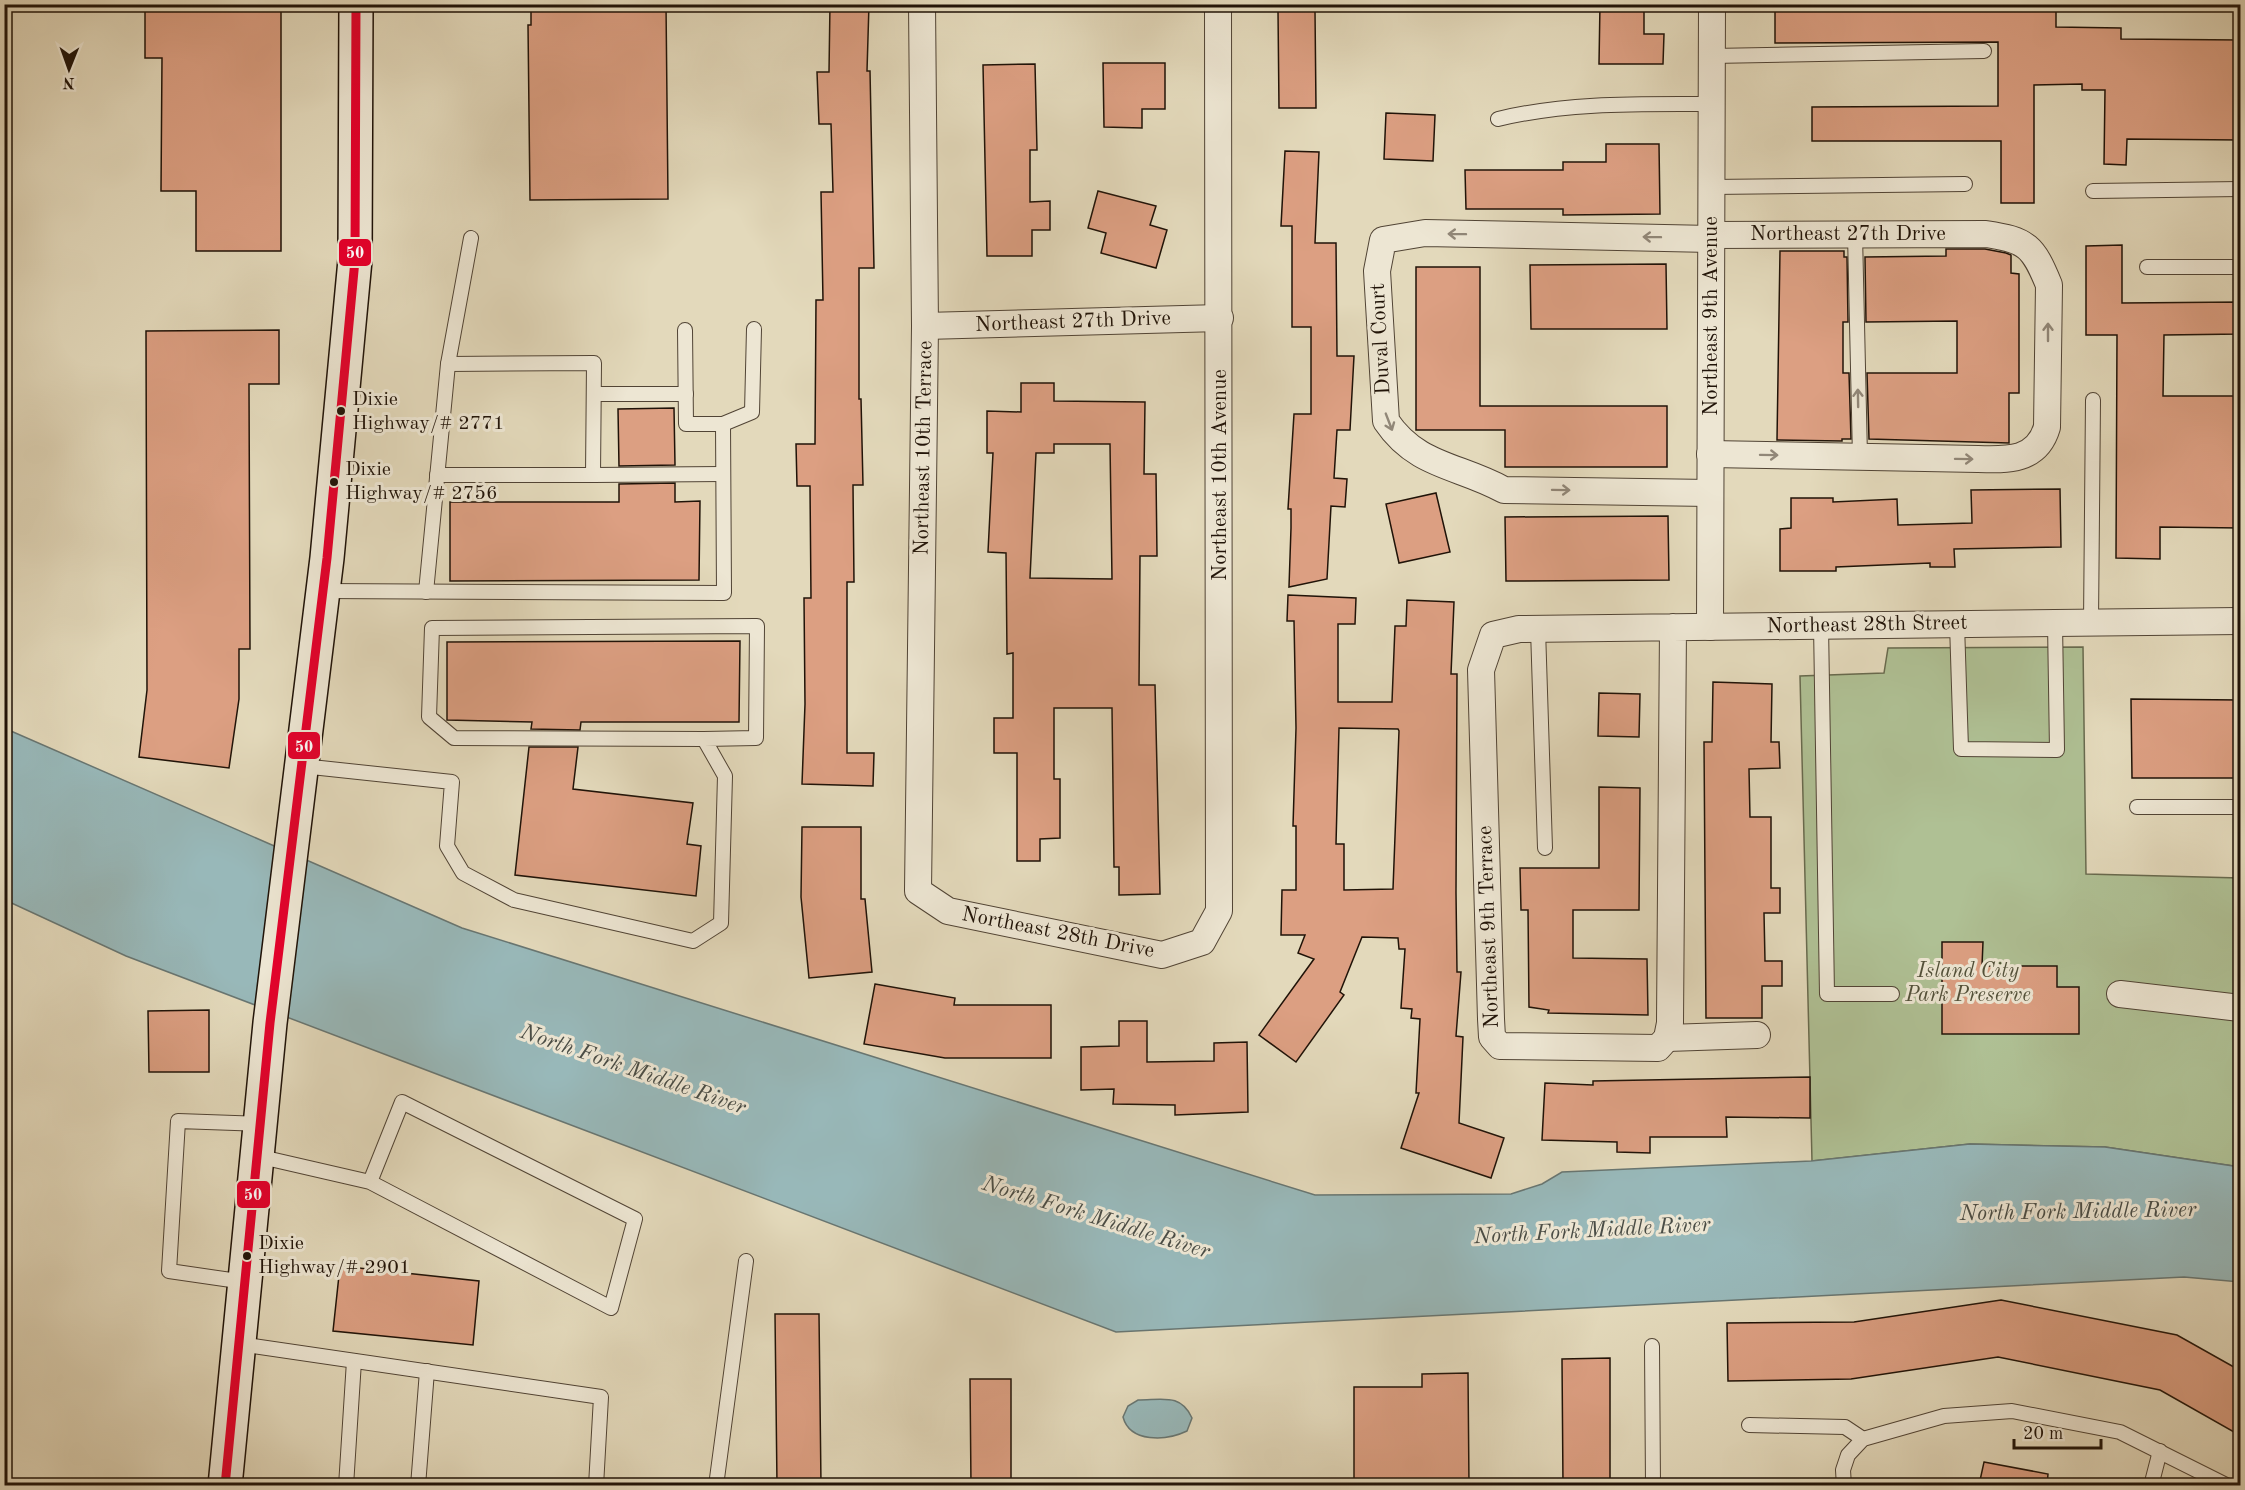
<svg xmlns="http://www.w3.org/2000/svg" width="2245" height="1490" viewBox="0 0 2245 1490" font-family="'Old Standard TT',serif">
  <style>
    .green { fill: #afc094; stroke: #686a4e; stroke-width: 1.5 }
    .water { fill: #98b8b9; stroke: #687672; stroke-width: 1.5 }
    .building { fill: #dc9f82; stroke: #201308; stroke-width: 1.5; fill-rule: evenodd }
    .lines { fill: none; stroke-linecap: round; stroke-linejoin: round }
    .service-casing { stroke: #514435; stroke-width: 16 }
    .minor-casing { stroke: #514435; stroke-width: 28 }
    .secondary-casing { stroke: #201308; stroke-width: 36 }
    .service { stroke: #ede6d3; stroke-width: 14 }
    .minor { stroke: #ede6d3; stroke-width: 26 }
    .secondary { stroke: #ede6d3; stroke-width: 33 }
    .bus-1-casing { stroke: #ede6d3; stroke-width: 14 }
    .bus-1 { stroke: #e4002b; stroke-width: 9 }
    .oneway { stroke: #918778 }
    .bus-dot { fill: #201308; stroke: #ede6d3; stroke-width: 2 }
    .labels { text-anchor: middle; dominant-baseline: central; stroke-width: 6; stroke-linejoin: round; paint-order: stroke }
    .bus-label { font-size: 20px; fill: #201308; stroke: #ede6d3; text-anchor: start }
    .street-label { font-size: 21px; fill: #201308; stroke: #ede6d3 }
    .park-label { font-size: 21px; font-style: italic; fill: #525039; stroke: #ede6d3 }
    .water-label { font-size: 22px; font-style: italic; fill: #4a4d46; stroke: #ede6d3 }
    .line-badge { stroke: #ede6d3; stroke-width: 2 }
    .badge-label { font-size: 16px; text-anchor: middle; font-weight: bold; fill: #fff }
  </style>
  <rect width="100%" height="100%" fill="#e3d9bb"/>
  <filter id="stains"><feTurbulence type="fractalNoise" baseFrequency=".00333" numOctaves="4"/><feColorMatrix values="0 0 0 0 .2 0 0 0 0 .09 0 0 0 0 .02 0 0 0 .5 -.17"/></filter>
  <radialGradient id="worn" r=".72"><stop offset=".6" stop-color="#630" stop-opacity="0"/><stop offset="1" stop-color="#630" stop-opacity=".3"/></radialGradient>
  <polygon class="green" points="2083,647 2086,874 2240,878 2240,1167 2105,1147 1970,1144 1812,1161 1800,676 1884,673 1888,648"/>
  <g class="water">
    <polygon points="4,728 462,928 1315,1195 1511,1194 1542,1184 1562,1172 1811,1161 1970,1144 2105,1147 2240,1167 2240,1282 2184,1277 1116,1332 126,956 5,900"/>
    <path d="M1138 1400C1162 1400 1181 1393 1192 1418L1187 1431C1166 1441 1130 1443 1123 1417L1128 1406Z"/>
  </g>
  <g class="building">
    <polygon points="145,4 281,4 281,251 196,251 196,191 161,191 162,58 145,58"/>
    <polygon points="531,4 666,4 668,199 530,200 528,25 531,25"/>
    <polygon points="830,4 869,4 867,71 870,71 874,268 859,268 859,399 861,399 863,485 853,485 854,582 847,582 847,753 874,753 873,786 802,784 805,704 804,598 811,598 810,486 797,486 796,444 815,444 816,300 823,300 821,192 833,192 831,124 819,124 817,72 829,72"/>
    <polygon points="1600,4 1644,4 1644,34 1664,34 1663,64 1599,64"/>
    <polygon points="1775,4 2056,4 2056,27 2121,28 2121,39 2241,40 2241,140 2127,139 2126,165 2104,164 2105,90 2082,90 2082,84 2034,85 2034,203 2001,203 2001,141 1812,141 1812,107 1998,106 1998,42 1775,43"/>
    <polygon points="1278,11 1315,11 1316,108 1279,108"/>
    <polygon points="1103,63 1165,63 1165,109 1142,109 1142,128 1104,127"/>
    <polygon points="1035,64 1037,150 1030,150 1030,202 1050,201 1050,230 1032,230 1032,256 987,256 983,65"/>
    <polygon points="1386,113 1435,115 1433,161 1384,159"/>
    <polygon points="1606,144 1659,144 1660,214 1563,215 1563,209 1466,209 1465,170 1563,170 1563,162 1606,162"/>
    <polygon points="1285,151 1319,152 1315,243 1336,243 1337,356 1354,356 1350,430 1337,430 1334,478 1347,479 1345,507 1331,506 1327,579 1289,587 1291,528 1291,509 1288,509 1294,414 1311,414 1311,327 1292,327 1292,226 1281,226"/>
    <polygon points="1098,191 1156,206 1150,225 1167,230 1156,268 1101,253 1106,233 1088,228"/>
    <polygon points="2122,245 2122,303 2241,302 2241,334 2164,335 2163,396 2241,396 2241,528 2160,527 2160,559 2116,558 2117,335 2086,335 2086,246"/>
    <polygon points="1946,249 1985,249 2006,253 2011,255 2011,273 2019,274 2019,393 2009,393 2009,443 1869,439 1867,373 1957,373 1957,321 1866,322 1865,257 1946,256"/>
    <polygon points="1780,251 1844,251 1844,257 1847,257 1848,322 1843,322 1843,373 1849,373 1851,439 1842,439 1842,441 1777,440"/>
    <polygon points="1666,264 1667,329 1531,329 1530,265"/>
    <polygon points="1416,267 1480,267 1480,406 1667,406 1667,467 1505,467 1505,430 1416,430"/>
    <polygon points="279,330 279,384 249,384 250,649 239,649 239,699 229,768 139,757 147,690 146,331"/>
    <path d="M1021 383H1054V401L1145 402 1144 474H1156L1157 556H1140L1139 685H1155L1160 894 1119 895V867H1114L1112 708H1054V779H1060V838L1040 839V861H1017V753H994V718H1013V653L1007 654 1006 553 988 552 993 453H987V411L1021 412ZM1054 444H1110L1112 579 1030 578 1036 453H1054Z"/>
    <polygon points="674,408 675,465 619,466 618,409"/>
    <polygon points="675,483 675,502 700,501 699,580 450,581 450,502 619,502 619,484"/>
    <polygon points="2060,489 2061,547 1954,549 1955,567 1930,567 1930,563 1836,567 1836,571 1780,571 1780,529 1791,528 1791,498 1833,498 1833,502 1897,499 1898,525 1972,523 1971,490"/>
    <polygon points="1436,493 1450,552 1399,563 1386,504"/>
    <polygon points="1668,516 1669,580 1506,581 1505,517"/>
    <path d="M1288 595 1356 598 1355 624H1338V702H1392L1395 626H1406L1407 600 1454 602 1451 674H1457L1456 893 1457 972H1461L1456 1036 1463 1037 1459 1123 1504 1138 1491 1178 1401 1148 1419 1093H1416L1420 1019 1411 1018 1412 1009 1401 1008 1405 949H1399L1398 938 1362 937 1340 992 1344 995 1296 1062 1259 1035 1314 959 1298 953 1305 935H1281L1282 890H1296V826H1293L1296 728 1294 621H1287ZM1339 728 1398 729 1399 731 1393 889 1344 890V844H1336Z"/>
    <polygon points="740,641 739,722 581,722 580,730 531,729 532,722 447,720 447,642"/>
    <polygon points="1713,682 1772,684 1771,742 1779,742 1780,768 1749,769 1750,817 1771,817 1771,888 1780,888 1780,913 1764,913 1765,961 1782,961 1782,986 1762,986 1762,1018 1706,1018 1704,742 1712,742"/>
    <polygon points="1599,693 1640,694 1639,737 1598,736"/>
    <polygon points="2131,699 2241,700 2241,778 2132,778"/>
    <polygon points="529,747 578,747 573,789 693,803 687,844 701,846 696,896 515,875"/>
    <polygon points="1599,787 1640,788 1639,910 1573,910 1573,958 1647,959 1648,1015 1548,1013 1549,1010 1529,1007 1528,910 1521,910 1520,868 1599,868"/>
    <polygon points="802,827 861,827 861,899 865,899 872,972 809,978 801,897"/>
    <polygon points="1942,942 1983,942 1982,966 2057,966 2057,987 2079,987 2079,1034 1942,1034"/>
    <polygon points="875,984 955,998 954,1005 1051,1005 1051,1058 945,1058 864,1044"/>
    <polygon points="209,1010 209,1072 149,1072 148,1011"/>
    <polygon points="1119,1021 1147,1021 1147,1062 1214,1061 1214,1043 1247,1042 1248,1112 1175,1115 1175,1105 1113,1104 1114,1089 1081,1090 1081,1047 1119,1046"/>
    <polygon points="1810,1077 1810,1118 1726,1117 1727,1137 1650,1137 1650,1153 1617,1152 1617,1142 1542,1140 1545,1083 1593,1085 1593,1081"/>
    <polygon points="340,1266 479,1281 473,1345 333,1331"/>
    <polygon points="2001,1300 2177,1335 2241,1371 2241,1436 2160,1390 1998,1357 1851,1379 1728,1381 1727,1323 1854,1322"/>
    <polygon points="775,1314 819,1314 821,1485 777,1485"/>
    <polygon points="1610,1358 1610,1485 1563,1485 1562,1359"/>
    <polygon points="1468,1373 1469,1485 1354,1485 1354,1387 1422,1387 1422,1374"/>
    <polygon points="970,1379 1011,1379 1011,1485 971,1485"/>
    <polygon points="1984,1462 2048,1474 2047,1485 1979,1485"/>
  </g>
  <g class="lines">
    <g class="service-casing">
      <g id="service">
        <polyline points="1712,56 1984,51"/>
        <path d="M1498 119C1568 102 1640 104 1712 104"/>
        <polyline points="1711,187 1965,184"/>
        <polyline points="2093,191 2240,189"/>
        <polyline points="1855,234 1860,457"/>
        <polyline points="2147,267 2240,267"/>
        <polyline points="594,394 686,394"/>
        <polyline points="723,424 752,412 754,329"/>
        <polyline points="437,475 593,475 594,363 448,364"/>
        <polyline points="593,475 723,474"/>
        <polyline points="323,591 724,593 723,424 686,424 685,330"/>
        <polyline points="426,592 448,364 471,238"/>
        <polyline points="2091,623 2093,400"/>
        <polyline points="1957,624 1961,749 2057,750 2055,623"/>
        <polyline points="1821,625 1827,994 1892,994"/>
        <polyline points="1538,629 1545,848"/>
        <polyline points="302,766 452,782 447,846 463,873 514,900 693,941 721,923 725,776 704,739 454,738 429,717 432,628 757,626 756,738 704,739"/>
        <polyline points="2137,807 2240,807"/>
        <polyline points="257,1156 370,1182 611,1308 635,1219 402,1102 370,1182"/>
        <polyline points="245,1282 169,1271 178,1121 260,1124"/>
        <polyline points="239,1344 601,1397 596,1486"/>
        <polyline points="1652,1346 1653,1486"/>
        <polyline points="1749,1425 1845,1427 1863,1439"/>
        <polyline points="346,1486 354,1361"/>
        <polyline points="418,1486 427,1371"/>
        <polyline points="716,1486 746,1261"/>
        <polyline points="1844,1486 1843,1470 1848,1455 1863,1439 1944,1416 2012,1411 2120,1432 2228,1486"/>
        <polyline points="2151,1486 2160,1451"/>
      </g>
    </g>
    <g class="minor-casing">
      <g id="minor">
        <polyline points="922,4 925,326 918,891 948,911 1162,955 1202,942 1219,911 1218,4"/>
        <polyline points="925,326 1220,318"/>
        <path d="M1710 454 1978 459C2008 460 2037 461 2047 427L2049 285C2033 246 2027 240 1986 234L1711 235"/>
        <path d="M1710 493 1504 490C1459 465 1417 467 1386 421L1377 271 1383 240 1425 233 1711 239"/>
        <polyline points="1673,627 1670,1023 1667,1038 1658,1048 1500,1046 1492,1037 1491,1019 1481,670 1493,635 1519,629 2240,621"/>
        <polyline points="1710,627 1712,4"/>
        <polyline points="2120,994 2240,1008"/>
        <polyline points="1667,1038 1757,1035"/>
      </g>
    </g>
    <g class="secondary-casing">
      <polyline id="secondary" points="225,1486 270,1023 327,558 355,260 356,4"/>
    </g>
    <use href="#service" class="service"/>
    <use href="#minor" class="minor"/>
    <use href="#secondary" class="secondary"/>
    <g class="bus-1-casing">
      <polyline id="bus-1" points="225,1486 270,1023 327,558 355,260 356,4"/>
    </g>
    <use href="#bus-1" class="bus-1"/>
  </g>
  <defs><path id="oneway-shaft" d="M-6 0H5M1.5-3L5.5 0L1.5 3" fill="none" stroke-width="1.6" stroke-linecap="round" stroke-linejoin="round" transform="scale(1.5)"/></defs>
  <g class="oneway">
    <use href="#oneway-shaft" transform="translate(1457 234) rotate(-179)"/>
    <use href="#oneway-shaft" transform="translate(1652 237) rotate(-179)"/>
    <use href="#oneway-shaft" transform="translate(2048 332) rotate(-90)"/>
    <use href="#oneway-shaft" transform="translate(1858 398) rotate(-91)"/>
    <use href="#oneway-shaft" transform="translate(1389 422) rotate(69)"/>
    <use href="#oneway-shaft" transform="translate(1769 455) rotate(1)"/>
    <use href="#oneway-shaft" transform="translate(1964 459) rotate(1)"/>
    <use href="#oneway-shaft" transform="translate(1561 490) rotate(1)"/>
  </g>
  <g class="bus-dot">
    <circle cx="341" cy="411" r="5"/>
    <circle cx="334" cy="482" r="5"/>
    <circle cx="247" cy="1256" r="5"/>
  </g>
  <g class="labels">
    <g class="bus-label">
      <text x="352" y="400">Dixie<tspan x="352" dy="24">Highway/# 2771</tspan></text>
      <text x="345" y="470">Dixie<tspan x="345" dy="24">Highway/# 2756</tspan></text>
      <text x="258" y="1244">Dixie<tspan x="258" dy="24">Highway/# 2901</tspan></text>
    </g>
    <g class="street-label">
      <text x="1848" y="234">Northeast 27th Drive</text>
      <text transform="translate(1711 316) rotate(-90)">Northeast 9th Avenue</text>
      <text transform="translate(1073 322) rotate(-2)">Northeast 27th Drive</text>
      <text transform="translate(1381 339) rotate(-93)">Duval Court</text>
      <text transform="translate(924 448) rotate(-89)">Northeast 10th Terrace</text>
      <text transform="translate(1220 475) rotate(-90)">Northeast 10th Avenue</text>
      <text transform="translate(1867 625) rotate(-1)">Northeast 28th Street</text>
      <text transform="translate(1489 927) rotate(-92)">Northeast 9th Terrace</text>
      <text transform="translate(1058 933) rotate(11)">Northeast 28th Drive</text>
    </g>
    <g class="park-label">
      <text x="1968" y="971">Island City<tspan x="1968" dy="24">Park Preserve</tspan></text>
    </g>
    <g class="water-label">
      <text transform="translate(633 1070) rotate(19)">North Fork Middle River</text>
      <text transform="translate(2078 1212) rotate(-1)">North Fork Middle River</text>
      <text transform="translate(1096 1218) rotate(17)">North Fork Middle River</text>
      <text transform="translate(1592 1231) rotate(-3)">North Fork Middle River</text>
    </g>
  </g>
  <g class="line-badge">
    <rect x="338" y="238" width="34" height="29" rx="6" fill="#e4002b"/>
    <rect x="287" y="731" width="34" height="29" rx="6" fill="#e4002b"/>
    <rect x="236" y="1180" width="35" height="29" rx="6" fill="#e4002b"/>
  </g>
  <g class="badge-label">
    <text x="355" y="258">50</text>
    <text x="304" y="752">50</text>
    <text x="253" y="1200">50</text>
  </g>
  <rect width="2245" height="1490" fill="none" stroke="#e3d9bb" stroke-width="24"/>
  <rect x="6" y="6" width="2233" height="1478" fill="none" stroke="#201308" stroke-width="3"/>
  <rect x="12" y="12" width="2221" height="1466" fill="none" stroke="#201308" stroke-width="1.5"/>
  <g transform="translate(69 69) rotate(181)" stroke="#ede6d3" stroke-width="4.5" paint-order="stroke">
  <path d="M0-4.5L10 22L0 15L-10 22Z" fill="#201308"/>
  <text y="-9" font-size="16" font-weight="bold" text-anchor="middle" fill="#201308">N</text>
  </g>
  <path d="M2014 1439v9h87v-9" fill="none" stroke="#201308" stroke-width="3"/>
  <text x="2023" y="1439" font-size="18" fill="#201308" stroke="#ede6d3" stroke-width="4.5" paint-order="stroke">20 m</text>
  <rect width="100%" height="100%" filter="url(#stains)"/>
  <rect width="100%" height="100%" fill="url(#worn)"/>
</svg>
